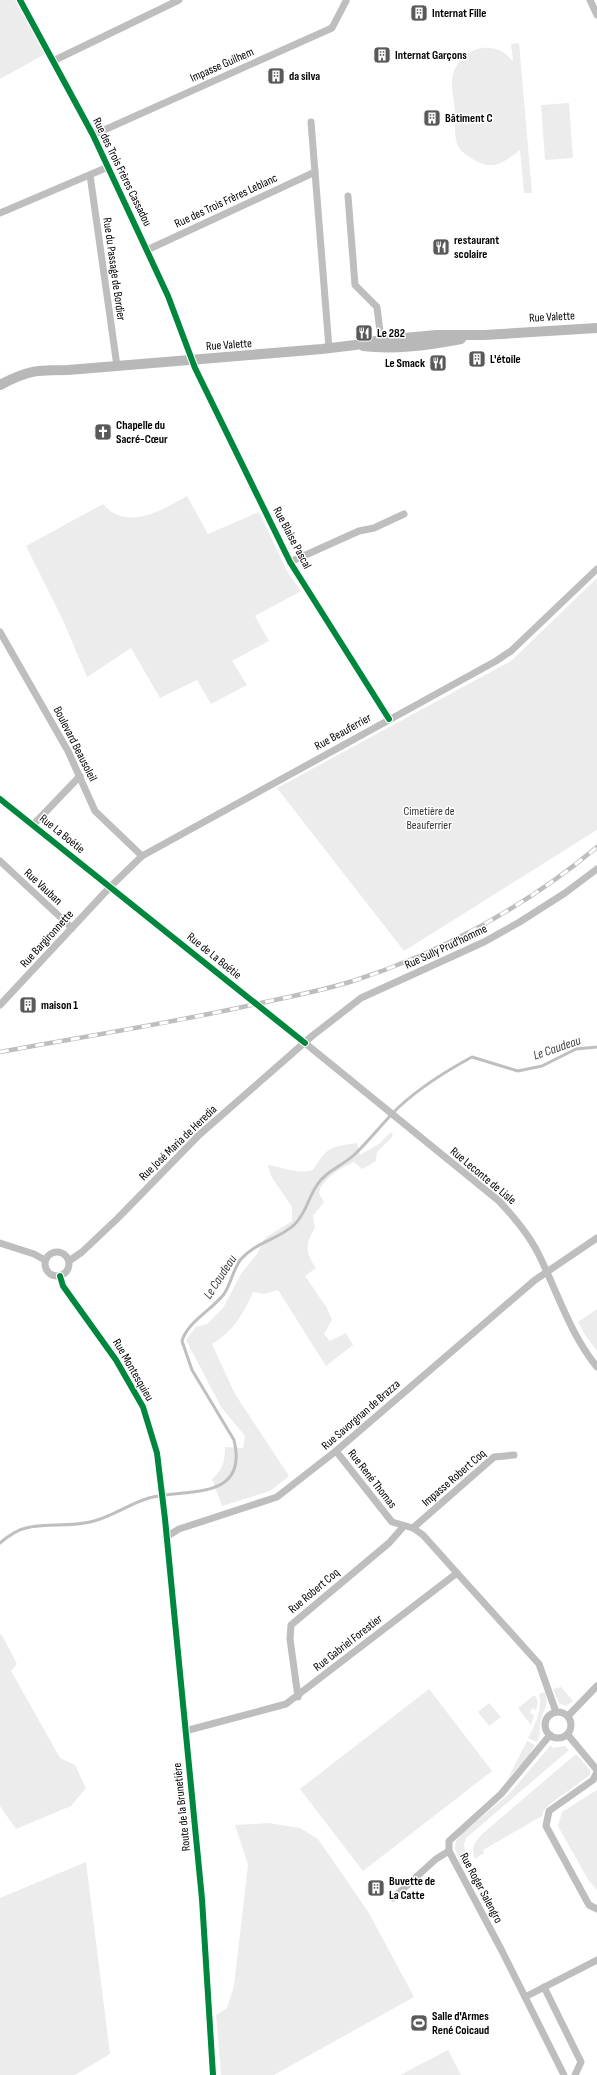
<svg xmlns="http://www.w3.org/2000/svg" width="597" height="2075" viewBox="0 0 597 2075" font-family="'Sofia Sans Condensed',sans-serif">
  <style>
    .green { fill: #ececec }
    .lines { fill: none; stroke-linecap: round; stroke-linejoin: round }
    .stream { stroke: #bfbfbf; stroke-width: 3 }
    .street { stroke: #bebebe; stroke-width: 7 }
    .secondary { stroke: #b8b8b8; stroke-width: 10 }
    .rail-casing { stroke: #bebebe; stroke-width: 4.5 }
    .rail { stroke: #fff; stroke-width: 3; stroke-dasharray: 9; stroke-linecap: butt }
    .cycleway-casing { stroke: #fff; stroke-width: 8 }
    .cycleway { stroke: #00873e; stroke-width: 6 }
    .labels { text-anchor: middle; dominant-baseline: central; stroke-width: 3; stroke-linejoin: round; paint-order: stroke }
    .poi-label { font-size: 12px; font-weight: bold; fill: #000; stroke: #fff; text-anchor: start }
    .street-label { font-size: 12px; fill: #000; stroke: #fff }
    .park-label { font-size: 12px; fill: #333; stroke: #fff }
    .water-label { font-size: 13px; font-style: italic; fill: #444; stroke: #fff }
  </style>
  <rect width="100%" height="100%" fill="#fff"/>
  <g class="green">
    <polygon points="0,0 15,0 45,54 0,79"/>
    <path d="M519 43 532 193H524L520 150C503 163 492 172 471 158 466 155 459 150 457 144 454 134 455 120 455 110 454 100 450 83 453 74 460 53 481 42 501 51 506 53 509 58 513 61L511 44Z"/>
    <polygon points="569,103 573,158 545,160 541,105"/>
    <path d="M187 496 208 534 259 512 288 573 301 591 255 616 269 641 232 661 247 685 211 704 197 680 160 698 131 648 87 677 62 618 26 546 103 504C127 532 162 510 187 496Z"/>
    <polygon points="597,578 597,830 404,951 277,788 511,661"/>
    <path d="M391 1132 393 1136 377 1152 376 1161 362 1169 354 1162C341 1168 323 1178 319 1193L324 1202 313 1216 315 1228C305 1244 305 1252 316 1268L305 1276 327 1308 332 1320 324 1334 330 1341 346 1333 353 1345 326 1366 278 1290 264 1294 253 1292C242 1317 234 1330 212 1344L235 1394 289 1476 270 1491 222 1506 212 1479C223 1470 225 1460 225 1447L243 1448 245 1436 221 1407 186 1340 196 1327 207 1324 223 1308 241 1274 257 1254 265 1238 292 1221V1207L271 1176 268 1165C284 1167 297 1175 313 1170 328 1146 330 1147 357 1143L360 1155 379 1144Z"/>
    <polygon points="597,1309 597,1351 585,1335 578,1322"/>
    <polygon points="0,1634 2,1635 17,1664 11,1671 60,1758 75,1765 86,1788 71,1806 16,1829 0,1806"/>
    <polygon points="561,1687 573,1701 566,1706 559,1703 553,1689"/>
    <polygon points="429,1689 492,1771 363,1871 300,1789"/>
    <path d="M545 1692C549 1706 544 1708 541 1720 538 1729 542 1731 537 1742L528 1738C535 1726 543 1708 539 1694Z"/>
    <polygon points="533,1696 536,1696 538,1702 536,1710 532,1708 530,1713 534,1715 531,1725 518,1708"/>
    <polygon points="489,1703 501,1717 489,1726 478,1712"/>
    <polygon points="527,1741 535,1745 529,1755 507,1780"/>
    <polygon points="551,1745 553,1748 565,1746 569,1750 466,1838 464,1845 467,1860 461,1865 455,1848 456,1841 462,1833 509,1794"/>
    <path d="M576 1754 590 1770V1775L550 1804 544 1810 542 1816 483 1850 484 1853 475 1859C471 1847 474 1843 482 1834Z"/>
    <polygon points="597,1790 597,1890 589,1881 558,1826 562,1812"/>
    <polygon points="269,1823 300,1828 318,1839 369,1913 414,1997 274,2075 221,2075 216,2015 227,2008 234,1986 248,1865 235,1825"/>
    <polygon points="86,1862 110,2054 75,2075 0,2075 0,1898"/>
    <polygon points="448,2050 461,2075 400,2075"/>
  </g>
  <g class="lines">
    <path class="stream" d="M0 1543C7 1537 17 1530 26 1528 45 1523 69 1527 90 1522 111 1518 128 1504 149 1498 185 1488 249 1502 234 1440L192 1370 182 1341C187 1322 212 1310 224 1294 231 1284 233 1269 241 1259 256 1242 279 1239 294 1225 306 1214 308 1198 317 1185 326 1171 342 1166 354 1155 370 1140 384 1121 400 1106 422 1086 446 1071 472 1057L518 1071 542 1066 576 1049 597 1047"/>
    <g class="street">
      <polyline points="20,0 93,135 168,296 195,368 290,562 389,719"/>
      <polyline points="590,0 597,15"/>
      <polyline points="53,61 179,0"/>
      <polyline points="311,122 329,348"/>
      <polyline points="93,135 332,28 346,1"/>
      <polyline points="90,175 117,366"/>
      <polyline points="348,196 355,285 377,307 381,340"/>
      <polyline points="0,213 108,167"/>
      <polyline points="147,250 315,172"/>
      <polyline points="290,562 359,531 374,528 404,514"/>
      <polyline points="0,632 68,751 95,811 142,856"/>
      <path d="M0 799 305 1043 499 1201C514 1217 528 1233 538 1253 557 1291 570 1334 597 1367"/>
      <polyline points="33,825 80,776"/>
      <polyline points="0,861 72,928"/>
      <polyline points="0,1005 110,887 142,856 496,661 511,651 597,569"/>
      <polyline points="0,1243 34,1254 45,1260"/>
      <circle cx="57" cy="1264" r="12"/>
      <polyline points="69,1261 82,1252 118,1218 199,1135 312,1036 361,998 484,942 518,923 565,893 597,869"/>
      <polyline points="60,1276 63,1286 116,1360 143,1407 157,1453 165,1519 202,1899 213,2075"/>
      <polyline points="413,1528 494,1457 514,1455"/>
      <polyline points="166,1537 179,1529 277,1497 336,1451 535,1280 597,1238"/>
      <polyline points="457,1573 539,1664 556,1712"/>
      <polyline points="298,1697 290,1639 291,1625 389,1543 404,1526"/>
      <circle cx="558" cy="1725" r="13"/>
      <polyline points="568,1716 597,1686"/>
      <polyline points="185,1731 286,1704 457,1573 423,1535 413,1528 392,1522 336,1451"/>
      <polyline points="550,1735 501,1794 449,1841 449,1851 502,1951 564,2075"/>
      <polyline points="568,1735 597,1770"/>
      <polyline points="597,1772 593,1780 549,1811 546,1826 589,1905 597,1909"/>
      <polyline points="393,1898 436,1859 449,1851"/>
      <polyline points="544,1987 581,2062 575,2075"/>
      <polyline points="525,1997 597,1960"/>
    </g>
    <g class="secondary">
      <path d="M363 346C395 350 429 345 461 339"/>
      <path d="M0 385C28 370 37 370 68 370L322 349 355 345 381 340 437 335H484L597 328"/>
    </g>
    <g class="rail-casing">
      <path id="rail" d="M0 1052C82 1037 165 1024 247 1006 282 998 318 992 353 981 440 953 527 906 597 847"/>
    </g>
    <use href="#rail" class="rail"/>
    <g class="cycleway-casing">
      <g id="cycleway">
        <polyline points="20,0 93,135 168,296 195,368 290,562 389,719"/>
        <polyline points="0,799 305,1043"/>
        <polyline points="60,1276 63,1286 116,1360 143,1407 157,1453 165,1519 202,1899 213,2075"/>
      </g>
    </g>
    <use href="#cycleway" class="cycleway"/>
  </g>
  <defs>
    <g id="building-square" transform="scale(0.9)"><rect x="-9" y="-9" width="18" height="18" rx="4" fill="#595959" stroke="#fff"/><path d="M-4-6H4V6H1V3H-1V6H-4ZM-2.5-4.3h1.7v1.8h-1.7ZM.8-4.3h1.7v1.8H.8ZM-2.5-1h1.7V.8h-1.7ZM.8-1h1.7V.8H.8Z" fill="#fff"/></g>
    <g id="restaurant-square" transform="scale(0.9)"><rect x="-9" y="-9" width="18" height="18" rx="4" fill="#595959" stroke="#fff"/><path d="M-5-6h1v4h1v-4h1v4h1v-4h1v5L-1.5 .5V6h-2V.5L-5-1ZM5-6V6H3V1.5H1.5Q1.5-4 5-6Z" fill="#fff"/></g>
    <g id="church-square" transform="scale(0.9)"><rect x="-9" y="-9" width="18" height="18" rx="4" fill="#595959" stroke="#fff"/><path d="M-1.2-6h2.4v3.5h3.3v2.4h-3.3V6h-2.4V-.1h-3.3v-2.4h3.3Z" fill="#fff"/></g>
    <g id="stadium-square" transform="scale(0.9)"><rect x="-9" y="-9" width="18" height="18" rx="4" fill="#595959" stroke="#fff"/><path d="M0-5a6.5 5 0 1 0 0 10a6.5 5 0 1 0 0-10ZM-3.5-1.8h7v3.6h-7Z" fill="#fff"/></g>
  </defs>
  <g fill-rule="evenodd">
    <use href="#building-square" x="419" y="13"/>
    <use href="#building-square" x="382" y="55"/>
    <use href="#building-square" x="276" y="76"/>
    <use href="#building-square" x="432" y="118"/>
    <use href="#restaurant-square" x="441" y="247"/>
    <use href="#restaurant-square" x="364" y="333"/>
    <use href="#building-square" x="477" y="359"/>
    <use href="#restaurant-square" x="438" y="363"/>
    <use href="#church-square" x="103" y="432"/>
    <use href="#building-square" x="28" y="1005"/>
    <use href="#building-square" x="376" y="1888"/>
    <use href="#stadium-square" x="419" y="2023"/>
  </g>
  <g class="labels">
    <g class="poi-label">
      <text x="432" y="13">Internat Fille</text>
      <text x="395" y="55">Internat Garçons</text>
      <text x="289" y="76">da silva</text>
      <text x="445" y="118">Bâtiment C</text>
      <text x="454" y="240">restaurant<tspan x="454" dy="14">scolaire</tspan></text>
      <text x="377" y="333">Le 282</text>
      <text x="490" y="359">L'étoile</text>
      <text x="425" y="363" text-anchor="end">Le Smack</text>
      <text x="116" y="425">Chapelle du<tspan x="116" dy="14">Sacré-Cœur</tspan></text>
      <text x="41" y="1005">maison 1</text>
      <text x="389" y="1881">Buvette de<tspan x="389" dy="14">La Catte</tspan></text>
      <text x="432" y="2016">Salle d'Armes<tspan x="432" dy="14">René Coicaud</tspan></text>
    </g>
    <g class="street-label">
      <text transform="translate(222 65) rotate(-24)">Impasse Guilhem</text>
      <text transform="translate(122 172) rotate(64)">Rue des Trois Frères Cassadou</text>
      <text transform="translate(226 201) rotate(-25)">Rue des Trois Frères Leblanc</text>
      <text transform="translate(114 269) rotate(82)">Rue du Passage de Bordier</text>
      <text transform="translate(552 317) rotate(-3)">Rue Valette</text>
      <text transform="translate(229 345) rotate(-4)">Rue Valette</text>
      <text transform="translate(292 538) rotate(62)">Rue Blaise Pascal</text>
      <text transform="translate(343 732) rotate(-29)">Rue Beauferrier</text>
      <text transform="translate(75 744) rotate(63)">Boulevard Beausoleil</text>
      <text transform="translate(62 834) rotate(39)">Rue La Boétie</text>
      <text transform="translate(43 887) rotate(43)">Rue Vauban</text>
      <text transform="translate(47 939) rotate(-48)">Rue Bargironnette</text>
      <text transform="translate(446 947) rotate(-25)">Rue Sully Prud'homme</text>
      <text transform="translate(214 956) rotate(39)">Rue de La Boétie</text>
      <text transform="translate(178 1143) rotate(-44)">Rue José Maria de Heredia</text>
      <text transform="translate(483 1176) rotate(40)">Rue Leconte de Lisle</text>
      <text transform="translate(133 1370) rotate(60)">Rue Montesquieu</text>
      <text transform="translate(361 1415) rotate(-41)">Rue Savorgnan de Brazza</text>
      <text transform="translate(454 1478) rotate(-41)">Impasse Robert Coq</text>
      <text transform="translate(372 1479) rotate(52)">Rue René Thomas</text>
      <text transform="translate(314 1591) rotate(-40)">Rue Robert Coq</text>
      <text transform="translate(348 1643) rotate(-38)">Rue Gabriel Forestier</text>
      <text transform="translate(182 1807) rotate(-96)">Route de la Brunetière</text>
      <text transform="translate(481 1888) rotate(62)">Rue Roger Salengro</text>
    </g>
    <g class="park-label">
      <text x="429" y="811">Cimetière de<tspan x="429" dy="14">Beauferrier</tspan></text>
    </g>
    <g class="water-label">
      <text transform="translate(557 1048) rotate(-19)">Le Caudeau</text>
      <text transform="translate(220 1277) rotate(-57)">Le Caudeau</text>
    </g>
  </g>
</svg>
